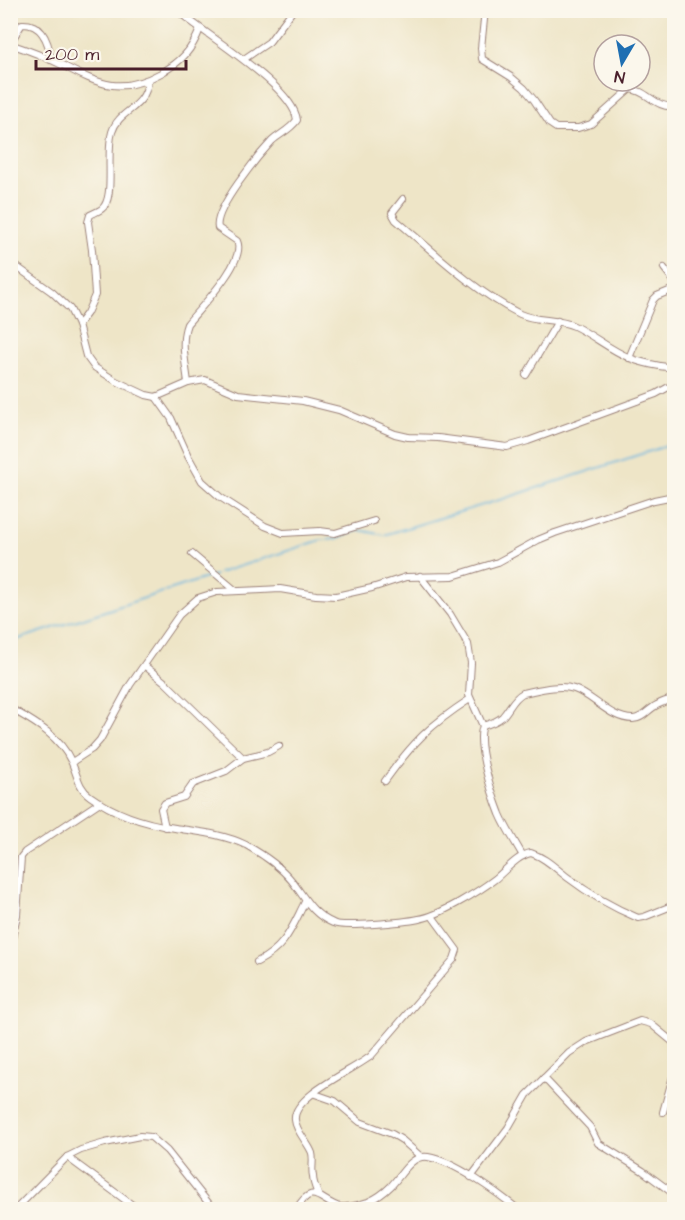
<svg xmlns="http://www.w3.org/2000/svg" width="685" height="1220" viewBox="0 0 685 1220" font-family="'Architects Daughter',sans-serif">
  <style>
    .lines { fill: none; stroke-linecap: round; stroke-linejoin: round }
    .stream { stroke: #67b5e1; stroke-width: 1.5 }
    .minor-casing { stroke: #9c8279; stroke-width: 8 }
    .minor { stroke: #fff; stroke-width: 6 }
  </style>
  <rect width="100%" height="100%" fill="#fbf7ec"/>
  <filter id="ink" filterUnits="userSpaceOnUse"><feTurbulence type="fractalNoise" baseFrequency=".0167" numOctaves="2"/><feDisplacementMap in="SourceGraphic" scale="12" xChannelSelector="R" yChannelSelector="G"/><feConvolveMatrix kernelMatrix="1 2 1 2 8 2 1 2 1" color-interpolation-filters="sRGB"/></filter>
  <filter id="wash" filterUnits="userSpaceOnUse"><feTurbulence type="fractalNoise" baseFrequency=".008" numOctaves="4" result="noise"/><feDisplacementMap in="SourceGraphic" scale="24" xChannelSelector="R" yChannelSelector="G"/><feGaussianBlur stdDeviation="1.35" result="paint"/><feColorMatrix in="noise" values="0 0 0 0 0 0 0 0 0 0 0 0 0 0 0 0 0 1.4 0 .05"/><feComposite in="paint" operator="in"/></filter>
  <g filter="url(#wash)">
    <rect width="100%" height="100%" fill="#eee5c7"/>
    <g class="lines">
      <g class="stream">
        <polyline points="219,573 321,540 337,539 359,530 384,535 506,498 666,446 674,436"/>
        <polyline points="10,642 215,575"/>
      </g>
    </g>
  </g>
  <g filter="url(#ink)">
    <g class="lines">
      <g class="minor-casing">
        <g id="minor">
          <path d="M177 10C202 33 293 86 297 120 291 129 280 134 272 141 259 155 213 210 218 228L237 241C247 261 199 309 187 324 180 342 186 364 188 383"/>
          <path d="M485 10 481 48 482 59 511 77 524 88 534 100 550 124 556 128H578L591 124 630 89C647 90 656 109 674 106"/>
          <path d="M10 43 22 24C43 23 49 43 51 60"/>
          <path d="M10 44C28 50 46 57 62 65 100 85 121 95 161 73 181 62 192 50 200 29"/>
          <polyline points="244,59 269,42 293,10"/>
          <path d="M403 199 392 213 396 220C435 253 474 291 520 314 537 322 557 318 574 326 593 335 610 350 630 358 644 364 659 366 674 368"/>
          <polyline points="10,262 52,292 70,309 78,325 86,356 94,367 116,381 146,395 156,397 188,383 205,380 238,394 303,401 339,410 395,434 408,437 438,438 507,447 528,441 656,394 674,384"/>
          <polyline points="664,268 674,281"/>
          <path d="M78 325 87 313 95 295 92 250 88 222 90 215C95 212 102 211 105 205 114 191 106 151 112 132 119 109 145 110 148 81"/>
          <polyline points="629,358 653,300 657,296 674,289"/>
          <polyline points="526,375 558,321"/>
          <polyline points="156,397 171,418 188,456 202,481 220,497 265,526 283,533 320,531 335,533 374,521"/>
          <polyline points="192,554 235,590"/>
          <polyline points="420,576 450,614 468,644 471,663 469,695 483,726"/>
          <polyline points="145,666 166,683 243,758"/>
          <path d="M10 708C34 722 59 735 71 761 77 773 78 788 90 796 115 814 146 824 175 828 199 832 223 834 246 845 262 854 281 867 292 881 305 898 312 914 333 923 342 928 405 922 419 919 439 916 478 892 495 879 505 871 518 855 531 853 546 858 555 868 567 877 588 893 614 908 638 918L644 917 674 905"/>
          <polyline points="72,762 92,749 100,740 130,685 179,615 198,598 217,592 262,590 280,589 316,595 336,596 372,588 406,577 453,576 498,562 538,540 555,533 654,500 674,496"/>
          <path d="M385 781C413 742 430 725 470 699"/>
          <polyline points="165,827 161,809 165,803 184,797 193,784 226,771 243,758 268,752 279,746"/>
          <path d="M523 856C515 842 506 828 500 814 493 796 475 744 483 726 489 724 496 722 502 717 509 710 513 698 523 693 538 690 559 684 574 689 594 696 610 719 633 719 643 719 648 709 657 705 662 702 668 700 674 699"/>
          <polyline points="10,948 17,915 21,857 25,852 100,802"/>
          <path d="M257 962C286 947 291 929 305 902"/>
          <polyline points="544,1078 590,1127 598,1143 643,1171 674,1194"/>
          <polyline points="315,1094 335,1101 360,1122 392,1134 402,1140 420,1156"/>
          <polyline points="663,1112 674,1073"/>
          <polyline points="67,1157 139,1210"/>
          <polyline points="471,1177 508,1128 527,1095 569,1053 586,1042 640,1021 651,1024 674,1043"/>
          <path d="M318 1194C316 1189 313 1183 313 1176 311 1169 314 1161 312 1153 308 1142 296 1132 295 1120 292 1096 354 1070 371 1056L454 959 457 950 432 916"/>
          <polyline points="15,1210 67,1157 81,1150 105,1143 140,1136 151,1137 167,1151 214,1210"/>
          <path d="M296 1210C312 1182 318 1199 337 1206 347 1209 358 1205 368 1202 377 1198 384 1193 391 1186 401 1176 411 1154 428 1157 454 1161 498 1193 519 1210"/>
        </g>
      </g>
      <use href="#minor" class="minor"/>
    </g>
  </g>
  <rect width="685" height="1220" fill="none" stroke="#fbf7ec" stroke-width="36"/>
  <g transform="translate(622 63) rotate(190)"><circle r="28" fill="#fbf7ec" stroke="#b4a19f" stroke-width="1.5"/>
  <path d="M0-4.5L10 22L0 15L-10 22Z" fill="#1f6fb2"/>
  <text y="-9" font-size="16" font-weight="bold" text-anchor="middle" fill="#4a1f2b">N</text>
  </g>
  <path d="M36 60v9h150v-9" fill="none" stroke="#4a1f2b" stroke-width="3"/>
  <text x="45" y="60" font-size="18" fill="#4a1f2b" stroke="#fbf7ec" stroke-width="4.5" paint-order="stroke">200 m</text>
</svg>
